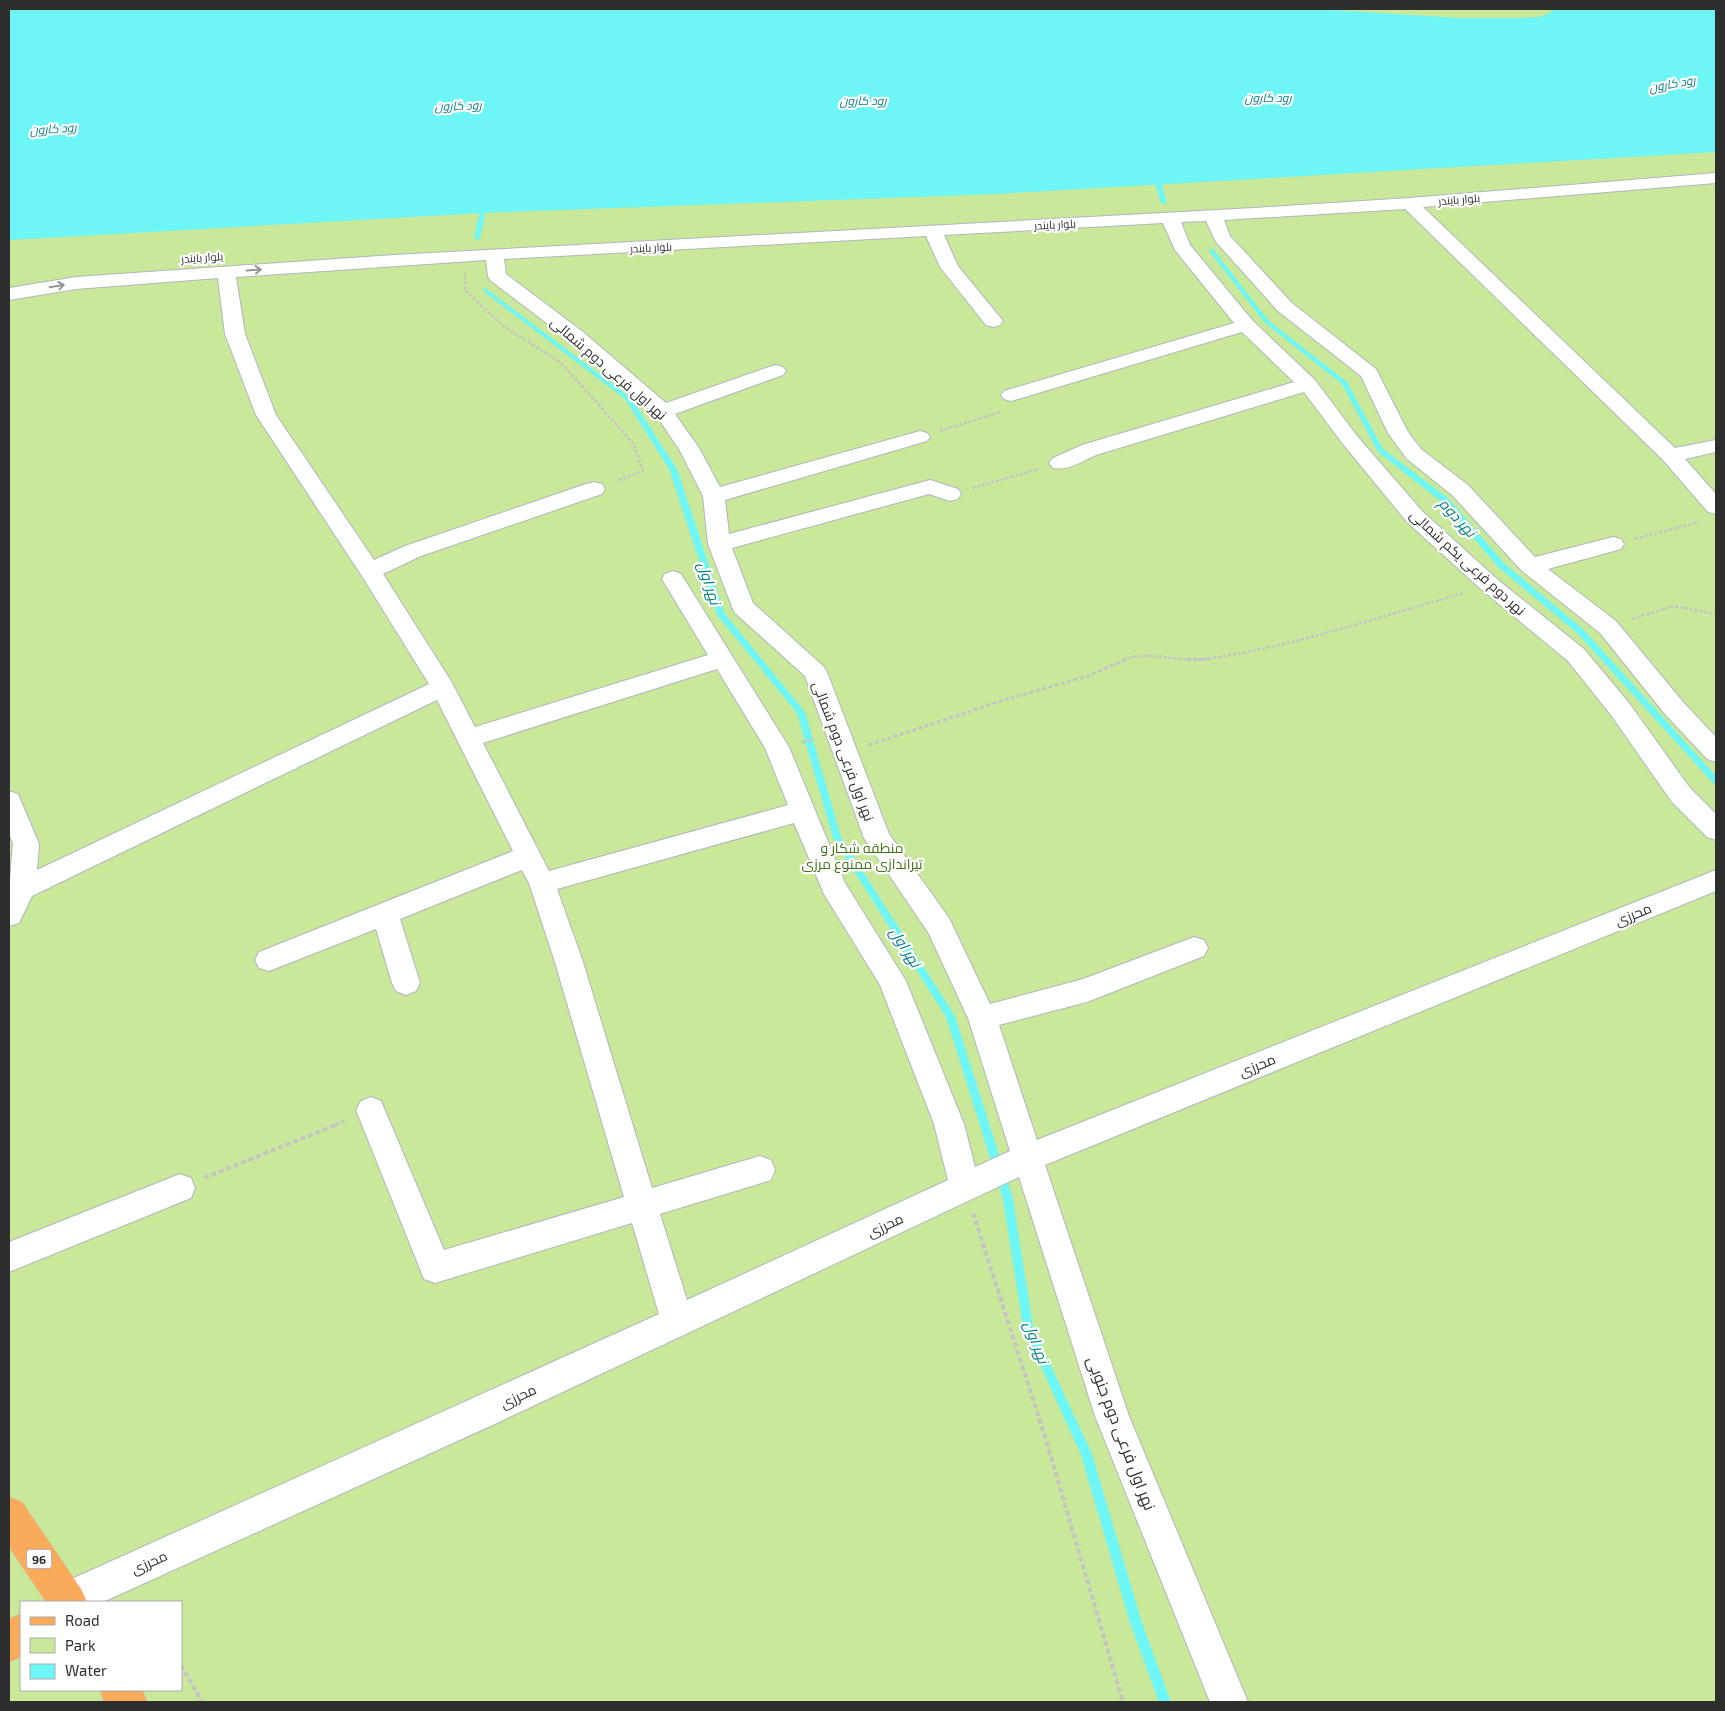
<svg xmlns="http://www.w3.org/2000/svg" width="1725" height="1711" viewBox="0 0 1725 1711" font-family="'Exo 2',Cairo,sans-serif">
  <style>
    .green { fill: #c9e89a; fill-rule: evenodd }
    .water { fill: #6ef5f6 }
    .lines { fill: none; stroke-linecap: round; stroke-linejoin: round }
    .stream { fill: #6ef5f6; fill-rule: evenodd }
    .minor-casing { stroke: #b0b6be; stroke-width: 2 }
    .major-casing { stroke: #c4c4c4; stroke-width: 1 }
    .path-far3 { stroke: #c4c4c4; stroke-width: 2; stroke-dasharray: 2.5 2; stroke-linecap: butt }
    .path-far2 { stroke: #c4c4c4; stroke-width: 2.5; stroke-dasharray: 3 2; stroke-linecap: butt }
    .path-far1 { stroke: #c4c4c4; stroke-width: 3; stroke-dasharray: 4 2.5; stroke-linecap: butt }
    .path { stroke: #c4c4c4; stroke-width: 4; stroke-dasharray: 5 3; stroke-linecap: butt }
    .minor { fill: #fff; fill-rule: evenodd }
    .major { fill: #f9ab5b; fill-rule: evenodd }
    .oneway { stroke: #969696 }
    .labels { text-anchor: middle; dominant-baseline: central; stroke-width: 4.5; stroke-linejoin: round; paint-order: stroke }
    .far-street-label { font-size: 11px; fill: #2e2e2e; stroke: #fff }
    .far-water-label { font-size: 12px; font-style: italic; fill: #07808b; stroke: #fff }
    .shield { fill: #fff; stroke: #6d6d6d; stroke-width: 1 }
    .shield-label { font-size: 12px; font-weight: bold; fill: #2e2e2e }
    .street-label { font-size: 14px; fill: #2e2e2e; stroke: #fff }
    .park-label { font-size: 14px; fill: #417217; stroke: #fff }
    .water-label { font-size: 15px; font-style: italic; fill: #07808b; stroke: #fff }
    .near-street-label { font-size: 16px; fill: #2e2e2e; stroke: #fff }
  </style>
  <rect width="100%" height="100%" fill="#efe5e0"/>
  <path class="green" d="M9 9H1716V1702H9ZM21 1602H181V1690H21Z"/>
  <path class="water" d="M9 9H1316L1459 18H1518L1540 17 1550 13 1553 9H1716V152L996 194 482 213 9 240Z"/>
  <g class="lines">
    <path class="stream" d="M1155 171 1158 173 1167 203 1166 204 1161 203 1152 173Z
      M485 199 488 201 480 238 477 240 474 238 482 201Z
      M1209 249H1213L1269 321 1347 382 1383 449 1449 499 1504 563 1583 629 1716 776V784L1713 783 1577 633 1498 567 1443 503 1378 452 1342 384 1265 323 1209 251Z
      M485 288 631 398 677 469 725 614 805 712 841 837 955 1016 1013 1199 1033 1327 1092 1454 1142 1623 1171 1702H1159L1130 1623 1081 1455 1023 1327 1003 1199 946 1017 833 838 797 713 717 615 669 469 625 399 483 291V289Z"/>
    <defs>
      <path id="minor" d="M1716 173V183L1423 207 1675 448 1716 440V452L1685 459 1716 494V514L1708 512 1663 460 1405 209 1224 220 1230 236 1292 303 1376 369 1408 432 1421 449 1468 485 1535 557 1613 537 1621 539 1624 544 1621 549 1548 569 1616 621 1683 702 1716 737V762L1707 759 1665 714 1600 633 1522 571 1452 495 1407 459 1388 433 1361 376 1278 311 1216 242 1206 221 1181 222 1190 245 1253 321 1315 380 1357 436 1423 512 1498 580 1584 649 1629 703 1690 788 1716 814V840L1707 837 1672 802 1611 715 1568 661 1482 590 1407 522 1343 444 1304 392 1096 455C1083 461 1068 471 1053 468L1049 463 1053 458 1082 445 1294 382 1242 332 1018 399 1011 401 1004 399 1001 395 1004 391 1234 323 1175 250 1163 223 944 235 958 266 1003 321 1000 325 993 327 986 325 940 267 926 236 504 259 506 274 583 332 666 403 769 367 776 365 783 367 786 371 783 375 675 414 699 448 720 487 920 431 927 433 930 437 927 441 725 500 729 534 930 480 958 489 961 494 958 499 950 501 929 494 732 548 753 603 823 666 827 672 889 834 949 918 990 1004 1083 979 1194 937 1204 940 1208 948 1204 956 1087 1002 999 1025 1037 1140 1716 870V891L1045 1165 1129 1416 1248 1702H1210L1095 1416 1019 1177 497 1423 103 1602H50L49 1600 54 1587 659 1314 632 1223 435 1283 424 1279 356 1110 361 1101 371 1097 381 1101 444 1250 624 1197 554 959 529 883 522 870 400 919 420 983 416 991 406 995 396 991 392 983 376 929 269 971 259 968 255 960 259 952 513 851 437 700 32 896 19 923 9 926V890L13 844 9 833V791L18 794 39 844 37 870 429 684 362 576 256 415 225 334 218 278 76 289 9 300V288L76 277 394 255 1254 208 1409 198ZM486 260 488 276 490 280 569 340 656 415 679 449 703 496 708 544 732 607 735 613 805 676 864 838 928 932 968 1018 1010 1151 975 1167 964 1124 906 981 845 883 789 747 681 574 673 571 665 574 662 579 708 655 475 727 451 681 383 574 421 556 602 494 605 489 602 484 594 482 586 484 405 546 374 560 276 415 245 334 236 277ZM717 669 765 748 788 805 549 871 483 743ZM794 823 824 894 880 985 934 1124 948 1180 687 1300 660 1214 771 1180 775 1170 771 1160 760 1156 652 1188 582 959 557 889Z
        M180 1174 191 1178 195 1188 191 1198 9 1272V1242Z"/>
      <path id="major" d="M9 1497 22 1502 81 1589 87 1602H46L9 1547Z
        M21 1614V1657L9 1662V1619Z
        M100 1690H142L147 1702H104Z"/>
    </defs>
    <use href="#minor" class="minor-casing"/>
    <use href="#major" class="major-casing"/>
    <path class="path-far3" d="M465 273V290L467 292"/>
    <path class="path-far2" d="M466 291 502 325 560 362 633 443 643 471 616 481
      M940 431 1001 412
      M972 488 1039 469
      M1635 539 1699 522
      M1632 619 1674 606 1716 614
      M1124 660C1150 649 1179 664 1207 659 1294 646 1379 617 1464 593"/>
    <path class="path-far1" d="M1187 659H1211
      M802 742 815 739
      M869 745 1004 700 1088 676 1127 659
      M335 1125 347 1120"/>
    <path class="path" d="M204 1178 338 1124
      M973 1213 1046 1440 1123 1702
      M181 1665 202 1702"/>
    <use href="#minor" class="minor"/>
    <use href="#major" class="major"/>
  </g>
  <defs><path id="oneway-shaft" d="M-6 0H5M1.5-3L5.5 0L1.5 3" fill="none" stroke-width="1.6" stroke-linecap="round" stroke-linejoin="round" transform="scale(1.25)"/></defs>
  <g class="oneway">
    <use href="#oneway-shaft" transform="translate(254 270) rotate(-4)"/>
    <use href="#oneway-shaft" transform="translate(57 286) rotate(-9)"/>
  </g>
  <g class="labels">
    <g class="far-street-label">
      <text transform="translate(1459 199) rotate(-5)">بلوار بایندر</text>
      <text transform="translate(1055 224) rotate(-3)">بلوار بایندر</text>
      <text transform="translate(651 247) rotate(-3)">بلوار بایندر</text>
      <text transform="translate(202 257) rotate(-4)">بلوار بایندر</text>
    </g>
    <g class="far-water-label">
      <text transform="translate(1672 83) rotate(-10)">رود کارون</text>
      <text x="1268" y="97">رود کارون</text>
      <text x="863" y="100">رود کارون</text>
      <text transform="translate(458 105) rotate(-2)">رود کارون</text>
      <text transform="translate(53 128) rotate(-4)">رود کارون</text>
    </g>
    <rect class="shield" x="26.5" y="1549.5" width="25" height="19" rx="4"/>
    <g class="shield-label">
      <text x="39" y="1559">96</text>
    </g>
    <g class="street-label">
      <text transform="translate(609 368) rotate(41)">نهر اول فرعی دوم شمالی</text>
      <text transform="translate(1468 562) rotate(42)">نهر دوم فرعی یکم شمالی</text>
      <text transform="translate(844 751) rotate(69)">نهر اول فرعی دوم شمالی</text>
      <text transform="translate(1633 914) rotate(-22)">محرزی</text>
      <text transform="translate(1257 1065) rotate(-22)">محرزی</text>
      <text transform="translate(885 1225) rotate(-25)">محرزی</text>
      <text transform="translate(518 1396) rotate(-25)">محرزی</text>
      <text transform="translate(149 1562) rotate(-24)">محرزی</text>
    </g>
    <g class="park-label">
      <text x="862" y="847">منطقه شکار و<tspan x="862" dy="16">تیراندازی ممنوع مرزی</tspan></text>
    </g>
    <g class="water-label">
      <text transform="translate(1458 517) rotate(47)">نهر دوم</text>
      <text transform="translate(710 583) rotate(72)">نهر اول</text>
      <text transform="translate(906 947) rotate(57)">نهر اول</text>
      <text transform="translate(1037 1342) rotate(69)">نهر اول</text>
    </g>
    <g class="near-street-label">
      <text transform="translate(1122 1433) rotate(69)">نهر اول فرعی دوم جنوبی</text>
    </g>
  </g>
  <rect width="1725" height="1711" fill="none" stroke="#2e2e2e" stroke-width="20"/>
  <rect x="20" y="1601" width="162" height="90" fill="#ffffff" stroke="#ababab"/>
  <rect x="30" y="1617" width="25" height="8" fill="#f9ab5b" stroke="#ababab"/>
  <text x="65" y="1626" font-size="15" fill="#2e2e2e">Road</text>
  <rect x="30" y="1638" width="25" height="15" fill="#c9e89a" stroke="#ababab"/>
  <text x="65" y="1651" font-size="15" fill="#2e2e2e">Park</text>
  <rect x="30" y="1664" width="25" height="15" fill="#6ef5f6" stroke="#ababab"/>
  <text x="65" y="1676" font-size="15" fill="#2e2e2e">Water</text>
</svg>
